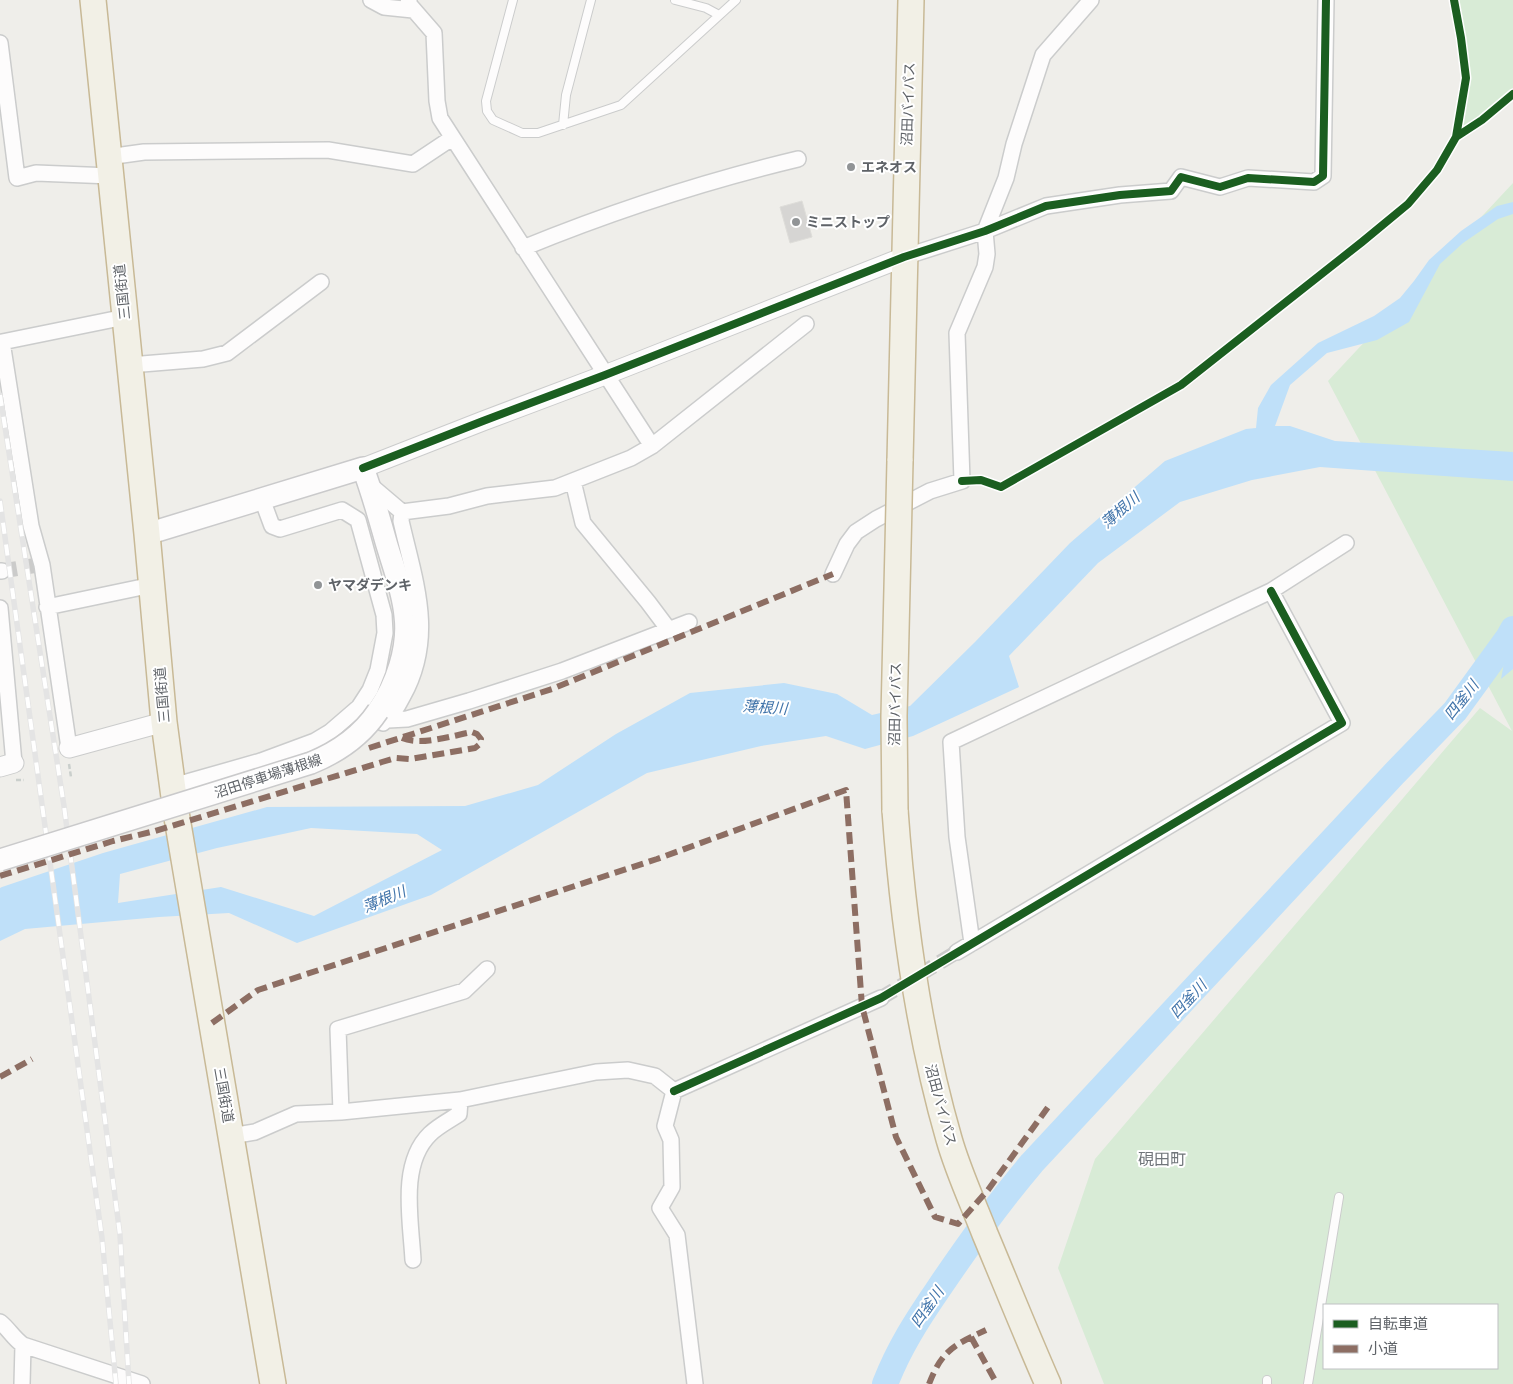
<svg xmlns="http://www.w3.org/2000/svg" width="1513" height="1384" viewBox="0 0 1513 1384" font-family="'Asap Condensed','Noto Sans JP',sans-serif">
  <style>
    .green { fill: #d8ebd6; fill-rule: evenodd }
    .water { fill: #bfe0f9; fill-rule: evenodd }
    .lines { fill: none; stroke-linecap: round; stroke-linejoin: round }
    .river { stroke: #bfe0f9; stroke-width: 26 }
    .building { fill: #d6d5d3; stroke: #deddd9 }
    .minor-tunnel { stroke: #cbcbca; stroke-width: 15; stroke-dasharray: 15 8; stroke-linecap: butt }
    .service-casing { stroke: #cbcccc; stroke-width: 10 }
    .minor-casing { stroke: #cbcccc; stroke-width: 18 }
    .tertiary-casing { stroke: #cbcccc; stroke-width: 21 }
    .secondary-casing { stroke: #cacacb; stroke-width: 24 }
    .trunk-casing { stroke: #c8b996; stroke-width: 28 }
    .path { stroke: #cacfcc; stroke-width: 2.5; stroke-dasharray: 5 2.5; stroke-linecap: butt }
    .service { stroke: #fdfcfc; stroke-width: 8 }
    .minor { stroke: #fdfcfc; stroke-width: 15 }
    .tertiary { stroke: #fdfcfc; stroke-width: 19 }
    .secondary { stroke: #fdfcfc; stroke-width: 21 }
    .trunk { stroke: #f2f0e6; stroke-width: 25 }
    .rail-casing { stroke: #e4e4e4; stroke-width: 5.5 }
    .rail { stroke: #fff; stroke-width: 4; stroke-dasharray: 11; stroke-linecap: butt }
    .secondary-bridge-casing { stroke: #cacacb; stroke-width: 24; stroke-linecap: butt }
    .trunk-bridge-casing { stroke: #c8b996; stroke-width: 28; stroke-linecap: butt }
    .secondary-bridge { stroke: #fdfcfc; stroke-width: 21 }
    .trunk-bridge { stroke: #f2f0e6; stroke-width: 25 }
    .quiet { stroke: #8d6e63; stroke-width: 6; stroke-dasharray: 12 6; stroke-linecap: butt }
    .cycleway-casing { stroke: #fff; stroke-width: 11 }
    .cycleway { stroke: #1b5e20; stroke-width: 8 }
    .poi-dot { fill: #919496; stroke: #fff; stroke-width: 2 }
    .labels { text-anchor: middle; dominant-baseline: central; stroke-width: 4; stroke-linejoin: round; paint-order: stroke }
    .street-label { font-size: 14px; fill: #5f6368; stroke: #fff }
    .poi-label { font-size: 14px; font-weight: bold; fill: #5f6368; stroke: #fff; text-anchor: start }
    .water-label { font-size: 15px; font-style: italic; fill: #4174aa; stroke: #fff }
    .quarter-label { font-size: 16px; fill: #70757a; stroke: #fff }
  </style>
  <rect width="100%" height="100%" fill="#efeeea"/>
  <path class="green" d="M1458 0H1513V88L1461 130 1468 79 1466 46Z
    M1513 183V1384H1104L1058 1268 1095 1159 1480 708 1512 731 1328 381ZM1324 1305H1497V1368H1324Z"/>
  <path class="water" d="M1513 202V214L1498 219 1463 243 1440 264 1409 322 1377 340 1327 353 1290 385 1275 426H1290L1335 441 1513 452V481L1320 467 1252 480 1180 502 1098 563 1009 656 1019 687 913 736 865 749 826 736 761 746 647 773 431 895 297 943 229 913 159 917 25 929 0 941V888L2 887 103 853 267 807 465 806 538 785 616 734 690 693 784 683 837 694 872 715 910 706 975 642 1070 543 1165 461 1246 429 1256 428 1258 408 1271 385 1318 343 1374 316 1400 298 1414 281 1429 260 1461 231 1497 206ZM311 828 417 834 442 850 314 916 221 887 118 903 120 874 217 848Z
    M1513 648V669L1501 679 1504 663Z"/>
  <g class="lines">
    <path class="river" d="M885 1384C899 1348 917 1320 939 1288 968 1245 998 1203 1032 1163L1393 775 1455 711 1508 638 1513 629"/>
  </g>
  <path class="building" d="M802 201 812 237 790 243 780 207Z"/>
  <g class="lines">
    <path class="minor-tunnel" d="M2 571 38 565
      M881 998 957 952"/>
    <defs>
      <path id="service" d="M513 0 486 101 487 111 493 120 522 133H538L621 105 736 0
        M675 0 706 8 719 15
        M563 125 566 95 591 0
        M1267 1384V1380
        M1308 1384 1339 1197"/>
      <path id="minor" d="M371 0 384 7 413 10
        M409 0 408 3 434 33 437 101 440 118 652 446
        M0 43 17 178 36 173 111 176
        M108 157 144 152 328 150 413 164 452 138
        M523 248C611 212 706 181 798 159
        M904 257 985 231 1046 206 1120 195 1171 191 1181 177 1220 187 1248 178 1314 182 1323 176 1326 0
        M130 365 203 359 227 353 321 282
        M573 481 583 523 648 602 669 630
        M369 484 402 512 449 506 487 496 555 488 631 458 652 446 806 324
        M0 571H2
        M833 574 847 544 856 532 876 519 930 491 962 481 957 333 985 267 987 254 985 231 1006 178 1014 144 1043 55 1091 0
        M47 607 152 585
        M0 608 14 763
        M388 720 407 719 469 701 562 671 689 622
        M383 723C392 717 398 706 403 696 436 636 415 582 401 521L402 512
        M69 748 42 565 31 526 2 342 125 317
        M173 786 261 761 315 741 330 732 359 707 370 690 378 670 385 633 384 615 358 520 342 510 280 529 272 526 262 499
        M972 943 957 837 951 742 1271 591 1346 543
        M957 952 1342 723 1271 591
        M674 1091 665 1126 671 1140 672 1187 660 1208 677 1235 695 1384
        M674 1091 881 998
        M341 1112 338 1029 464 991 487 969
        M231 1136 255 1132 296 1114 341 1112 460 1100 596 1072 628 1070 655 1076 674 1091
        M413 1260C411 1221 399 1164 430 1134 438 1126 450 1120 459 1114L460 1100
        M0 1322C9 1329 13 1338 23 1345L22 1384
        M23 1345 142 1384"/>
      <path id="tertiary" d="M363 468 483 421 605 375 904 257
        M69 748 164 722
        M0 767 14 763"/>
      <path id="secondary" d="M147 534 363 468C372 492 379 517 386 542 393 566 403 591 405 616 409 648 396 685 378 711"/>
      <path id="trunk" d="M93 0 147 534 164 722 176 812 273 1384
        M900 461 911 0
        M895 810C903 921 918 1032 949 1139 958 1171 973 1203 985 1234 1006 1284 1026 1334 1048 1384"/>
    </defs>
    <use href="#service" class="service-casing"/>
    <use href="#minor" class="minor-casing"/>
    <use href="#tertiary" class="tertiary-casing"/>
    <use href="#secondary" class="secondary-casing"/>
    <use href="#trunk" class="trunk-casing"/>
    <path class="path" d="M69 764 71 777
      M16 780H24"/>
    <use href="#service" class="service"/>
    <use href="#minor" class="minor"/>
    <use href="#tertiary" class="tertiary"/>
    <use href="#secondary" class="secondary"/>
    <use href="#trunk" class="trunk"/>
    <defs>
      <path id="rail" d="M0 395 64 806 120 1235 129 1384
        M0 501 102 1238 116 1384"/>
    </defs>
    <use href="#rail" class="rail-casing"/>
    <use href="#rail" class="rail"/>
    <defs>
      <path id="secondary-bridge" d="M0 860 311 763C338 752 362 735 378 711"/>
      <path id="trunk-bridge" d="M895 810 894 716 900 461"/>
    </defs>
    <use href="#secondary-bridge" class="secondary-bridge-casing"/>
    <use href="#trunk-bridge" class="trunk-bridge-casing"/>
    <use href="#secondary-bridge" class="secondary-bridge"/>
    <use href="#trunk-bridge" class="trunk-bridge"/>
    <path class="quiet" d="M369 748 552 689 833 574
      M0 876 113 841 155 831 382 762 396 758 410 759 475 748 480 744 481 739 477 734 472 732C451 736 421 746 402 738
      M212 1023 258 990 657 859 846 790 862 1006 896 1137 935 1217 958 1224 988 1190 1051 1103
      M0 1077 32 1059
      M971 1337 997 1384
      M929 1384C942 1350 954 1345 986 1330"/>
    <defs>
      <path id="cycleway" d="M1454 0 1461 38 1466 78 1456 137
        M363 468 483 421 605 375 904 257 985 231 1046 206 1120 195 1171 191 1181 177 1220 187 1248 178 1314 182 1323 176 1326 0
        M962 481 981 480 1001 487 1181 385 1362 242 1408 204 1437 170 1456 137 1482 120 1513 94
        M674 1091 881 998 1342 723 1271 591"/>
    </defs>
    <use href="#cycleway" class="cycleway-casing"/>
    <use href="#cycleway" class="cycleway"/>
  </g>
  <g class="poi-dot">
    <circle cx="851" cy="167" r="5"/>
    <circle cx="796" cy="222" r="5"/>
    <circle cx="318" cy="585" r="5"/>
  </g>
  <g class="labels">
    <g class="street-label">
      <text transform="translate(908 104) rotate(-88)">沼田バイパス</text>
      <text transform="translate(122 292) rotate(-96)">三国街道</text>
      <text transform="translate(162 695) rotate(-95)">三国街道</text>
      <text transform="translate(895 704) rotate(-89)">沼田バイパス</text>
      <text transform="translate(268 776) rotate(-18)">沼田停車場薄根線</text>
      <text transform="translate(224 1095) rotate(80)">三国街道</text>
      <text transform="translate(941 1105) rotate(75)">沼田バイパス</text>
    </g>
    <g class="poi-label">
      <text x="861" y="167">エネオス</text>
      <text x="806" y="222">ミニストップ</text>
      <text x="328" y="585">ヤマダデンキ</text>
    </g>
    <g class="water-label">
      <text transform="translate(1120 510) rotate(-41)">薄根川</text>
      <text transform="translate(1461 700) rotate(-52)">四釜川</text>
      <text transform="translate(765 707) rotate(4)">薄根川</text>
      <text transform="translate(384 899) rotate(-23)">薄根川</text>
      <text transform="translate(1188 999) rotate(-47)">四釜川</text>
      <text transform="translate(927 1307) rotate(-55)">四釜川</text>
    </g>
    <g class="quarter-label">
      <text x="1162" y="1159">硯田町</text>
    </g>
  </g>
  <rect x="1323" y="1304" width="175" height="65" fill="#ffffff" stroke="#bfc1c3"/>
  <rect x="1333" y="1320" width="25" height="8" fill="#1b5e20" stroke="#bfc1c3"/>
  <text x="1368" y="1329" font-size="15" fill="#5f6368">自転車道</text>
  <rect x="1333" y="1345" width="25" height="8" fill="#8d6e63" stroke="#bfc1c3"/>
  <text x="1368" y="1354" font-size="15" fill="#5f6368">小道</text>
</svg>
